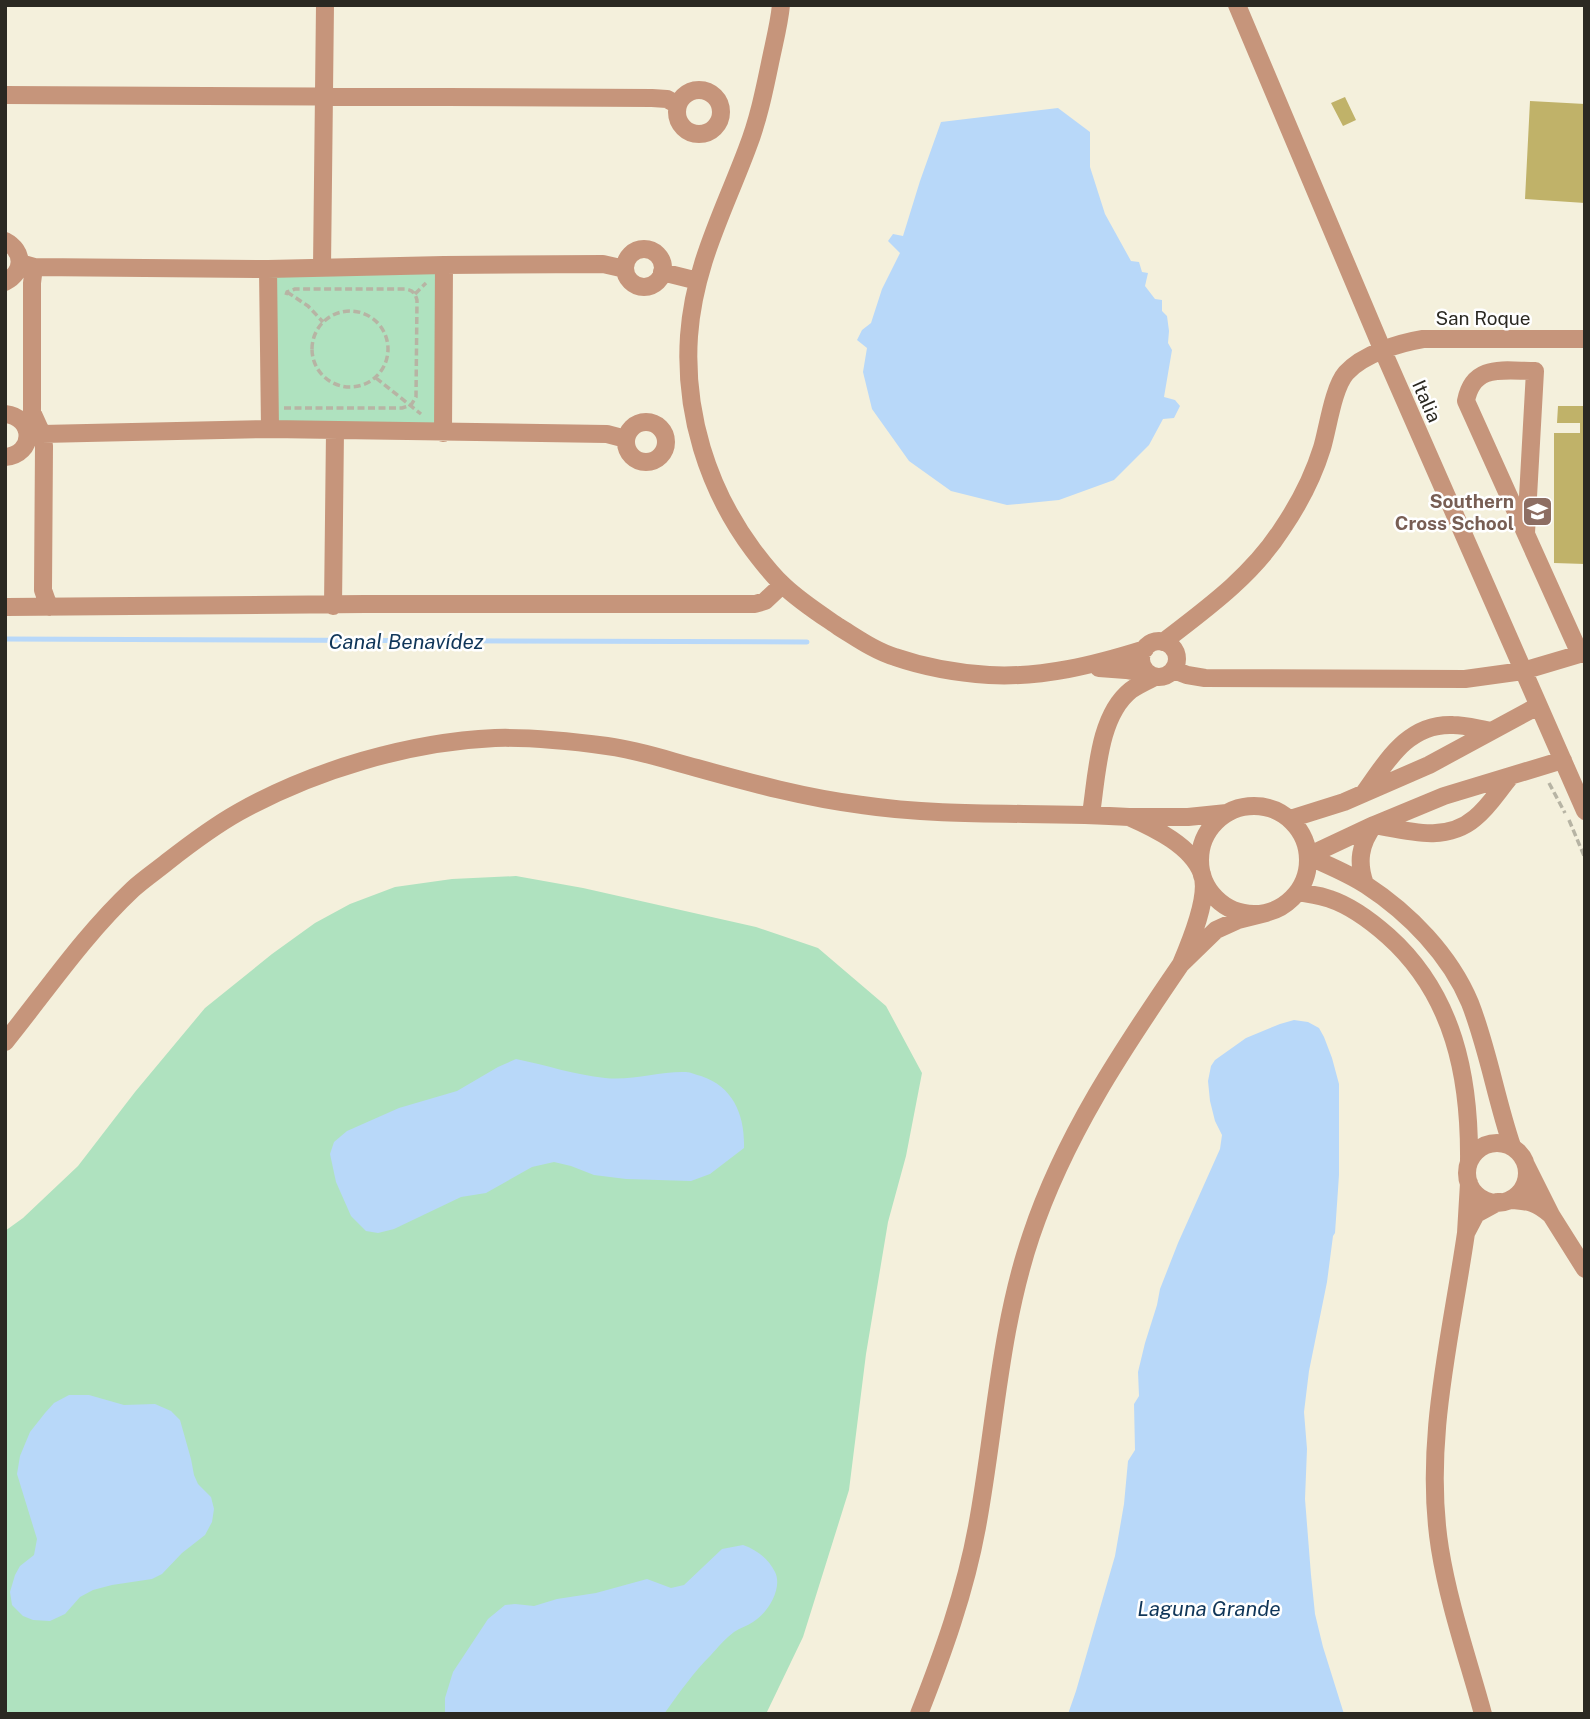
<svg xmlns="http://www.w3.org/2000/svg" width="1590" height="1719" viewBox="0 0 1590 1719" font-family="'Public Sans',sans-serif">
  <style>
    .green { fill: #afe2bf }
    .water { fill: #b8d8f9 }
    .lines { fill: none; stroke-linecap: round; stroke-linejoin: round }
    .stream { stroke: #b8d8f9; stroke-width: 5 }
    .building { fill: #c0b269 }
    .path { stroke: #b7b4a4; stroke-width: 3.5; stroke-dasharray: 7 3.5; stroke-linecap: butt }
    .minor { stroke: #c6957b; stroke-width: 18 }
    .labels { text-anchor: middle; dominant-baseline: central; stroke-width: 5; stroke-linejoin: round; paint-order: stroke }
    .street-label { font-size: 19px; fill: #2b2922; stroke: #fff }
    .education-label { font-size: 19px; font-weight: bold; fill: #785e54; stroke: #fff; text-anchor: end }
    .water-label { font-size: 21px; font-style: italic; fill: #103659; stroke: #fff }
  </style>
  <rect width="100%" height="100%" fill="#f4f0dc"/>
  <path class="green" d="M444 265 443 433 270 429 268 269Z
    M516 876 583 888 756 927 818 948 886 1006 922 1073 906 1156 888 1222 866 1354 849 1490 803 1637 766 1714H5V1231L23 1218 78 1166 135 1092 205 1008 272 954 315 923 350 904 395 887 452 879Z"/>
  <path class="water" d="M1058 108 1090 132V167L1105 214 1131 261 1139 262 1142 272 1148 273 1145 286 1155 299 1162 300V311L1167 316 1169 331 1168 343 1172 350 1164 397 1175 400 1180 406 1174 418 1163 419 1149 445 1114 480 1059 500 1007 505 951 491 909 461 872 409 863 372 867 348 857 340 862 330 871 323 882 289 900 253 888 241 893 234 903 236 920 181 941 122Z
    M1294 1020 1308 1022 1319 1028 1324 1037 1332 1058 1339 1084V1175L1335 1233 1333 1236 1327 1282 1309 1371 1304 1412 1307 1449 1305 1499 1311 1575 1315 1614 1323 1647 1344 1714H1068L1076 1691 1115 1556 1124 1504 1128 1461 1135 1450 1134 1404 1139 1396 1138 1372 1145 1343 1157 1305 1160 1289 1178 1243 1220 1149 1222 1135 1215 1121 1210 1101 1208 1081 1211 1066 1215 1060 1246 1038 1280 1024Z
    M516 1059C546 1065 575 1075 605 1078 633 1081 660 1071 686 1072 691 1072 696 1075 701 1076 734 1087 745 1116 744 1148L710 1174 691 1181 626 1179 594 1175 571 1166 554 1162 532 1167 486 1193 461 1197 394 1229 378 1233 366 1231 351 1216 336 1182 330 1154 334 1142 347 1131 399 1108 457 1091 498 1067Z
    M69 1395H89L124 1405 155 1404 171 1411 180 1420 191 1459 194 1475 198 1484 211 1497 214 1509 212 1522 205 1535 182 1553 162 1574 152 1579 112 1585 93 1590 80 1597 65 1614 50 1621 33 1620 23 1616 12 1605 10 1592 15 1575 20 1566 34 1555 37 1539 17 1474 20 1456 30 1432 45 1413 54 1403Z
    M743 1545C757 1550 768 1558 775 1572 783 1588 768 1613 753 1622 747 1626 740 1628 734 1632 726 1638 718 1647 711 1655 693 1673 679 1693 664 1714H445V1698L453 1672 488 1619 505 1605 515 1604 534 1606 557 1599 596 1593 647 1579 671 1588 684 1585 722 1549Z"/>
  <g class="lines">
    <path class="stream" d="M5 639 807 642"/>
  </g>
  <path class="building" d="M1345 97 1356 120 1343 126 1331 103Z
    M1530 101 1585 104V203L1525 199Z
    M1558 406H1585V564L1554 563V433H1580V423H1557Z"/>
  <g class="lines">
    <path class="path" d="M287 292 308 306 323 322
      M415 294 426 283
      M312 349a38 38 0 1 1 76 0a38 38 0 1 1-76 0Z
      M376 378 421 414
      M284 408H402L411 405 416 397 417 300C415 293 413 290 405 289H295L287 292 286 295
      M1549 783 1565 813
      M1569 820 1585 858"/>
    <path class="minor" d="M781 5C779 25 774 43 770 63 764 92 758 121 747 149 723 213 694 266 689 336 684 412 707 488 753 550 762 562 772 575 784 586 801 602 820 614 839 627 857 638 875 651 895 657 924 667 958 673 989 675 1042 678 1094 665 1145 649
      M1237 5 1383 351 1585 811
      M677 112a22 22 0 1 1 44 0a22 22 0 1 1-44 0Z
      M5 95 652 98 667 99 678 105
      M5 241C24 251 25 272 5 282
      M625 268a19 19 0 1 1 38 0a19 19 0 1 1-38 0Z
      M20 263 34 267 268 269 444 265 603 264 625 269
      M34 267 32 283V412L42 434 44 446 43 590 49 607
      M322 267 325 5
      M268 269 270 429
      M662 272 698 281
      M5 414C35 417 35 455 5 457
      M626 442a20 20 0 1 1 40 0a20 20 0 1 1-40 0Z
      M443 433 444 265
      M28 437 42 434 270 429 607 434 626 439
      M1526 533 1535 371C1504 371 1473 363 1466 401L1580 654
      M333 606 335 431
      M7 607 365 604H755L765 601 782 585
      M1141 659a18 18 0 1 1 36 0a18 18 0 1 1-36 0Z
      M1163 642C1206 609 1252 576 1282 529 1299 504 1313 477 1322 448 1328 428 1333 388 1346 373 1363 354 1399 343 1423 339H1585
      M1099 668 1126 670 1149 674
      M1174 670 1187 675 1205 678 1465 679 1523 671 1580 654H1585
      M1364 793C1387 761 1408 723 1453 725 1465 725 1479 729 1492 731
      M1200 860a54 54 0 1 1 108 0a54 54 0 1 1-108 0Z
      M1227 813 1188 817H1129C1154 828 1192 846 1202 874 1210 896 1190 943 1181 964L1216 930 1238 920 1266 913
      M1091 814C1097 776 1098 716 1131 690 1138 685 1147 681 1155 677
      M1290 819 1344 802 1429 765 1538 706
      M1365 884C1357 862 1360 844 1374 825 1408 831 1446 843 1475 818 1489 807 1499 790 1511 776
      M1298 892C1308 894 1320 895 1330 899 1351 906 1371 921 1388 936 1454 995 1470 1077 1469 1162
      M5 1042C47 990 84 935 133 889 144 879 156 871 167 862 190 844 214 826 239 812 314 770 409 742 495 738 532 737 570 741 607 746 638 750 667 760 697 768 751 783 806 798 862 805 950 818 1040 811 1129 817
      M1467 1173a30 30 0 1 1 60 0a30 30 0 1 1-60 0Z
      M1512 1146C1496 1099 1488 1049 1470 1003 1450 955 1409 913 1366 885 1348 873 1327 865 1308 856L1374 825 1444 796 1563 760
      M1469 1183 1466 1233 1476 1214 1498 1202
      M1510 1200C1529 1201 1536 1202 1551 1215L1526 1165
      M1551 1215 1585 1269
      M1466 1233C1451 1337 1423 1443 1440 1549 1449 1605 1468 1659 1483 1714
      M919 1714C943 1653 965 1592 977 1527 995 1430 999 1331 1031 1236 1064 1137 1122 1050 1181 964"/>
  </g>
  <defs>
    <symbol id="school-square" viewBox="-11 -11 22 22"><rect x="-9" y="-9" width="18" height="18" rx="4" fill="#8d6e63" stroke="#fff"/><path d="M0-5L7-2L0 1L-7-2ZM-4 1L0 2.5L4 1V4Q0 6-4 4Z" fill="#fff"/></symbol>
  </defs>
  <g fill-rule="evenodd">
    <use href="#school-square" x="1520" y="494" width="35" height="35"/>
  </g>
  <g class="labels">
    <g class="street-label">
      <text x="1483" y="318">San Roque</text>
      <text transform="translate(1427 401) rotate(66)">Italia</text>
    </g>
    <g class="education-label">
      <text x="1514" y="501">Southern<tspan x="1514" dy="22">Cross School</tspan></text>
    </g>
    <g class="water-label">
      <text x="406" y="641">Canal Benavídez</text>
      <text x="1209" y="1608">Laguna Grande</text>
    </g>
  </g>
  <rect width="1590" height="1719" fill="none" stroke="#2b2922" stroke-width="14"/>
</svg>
